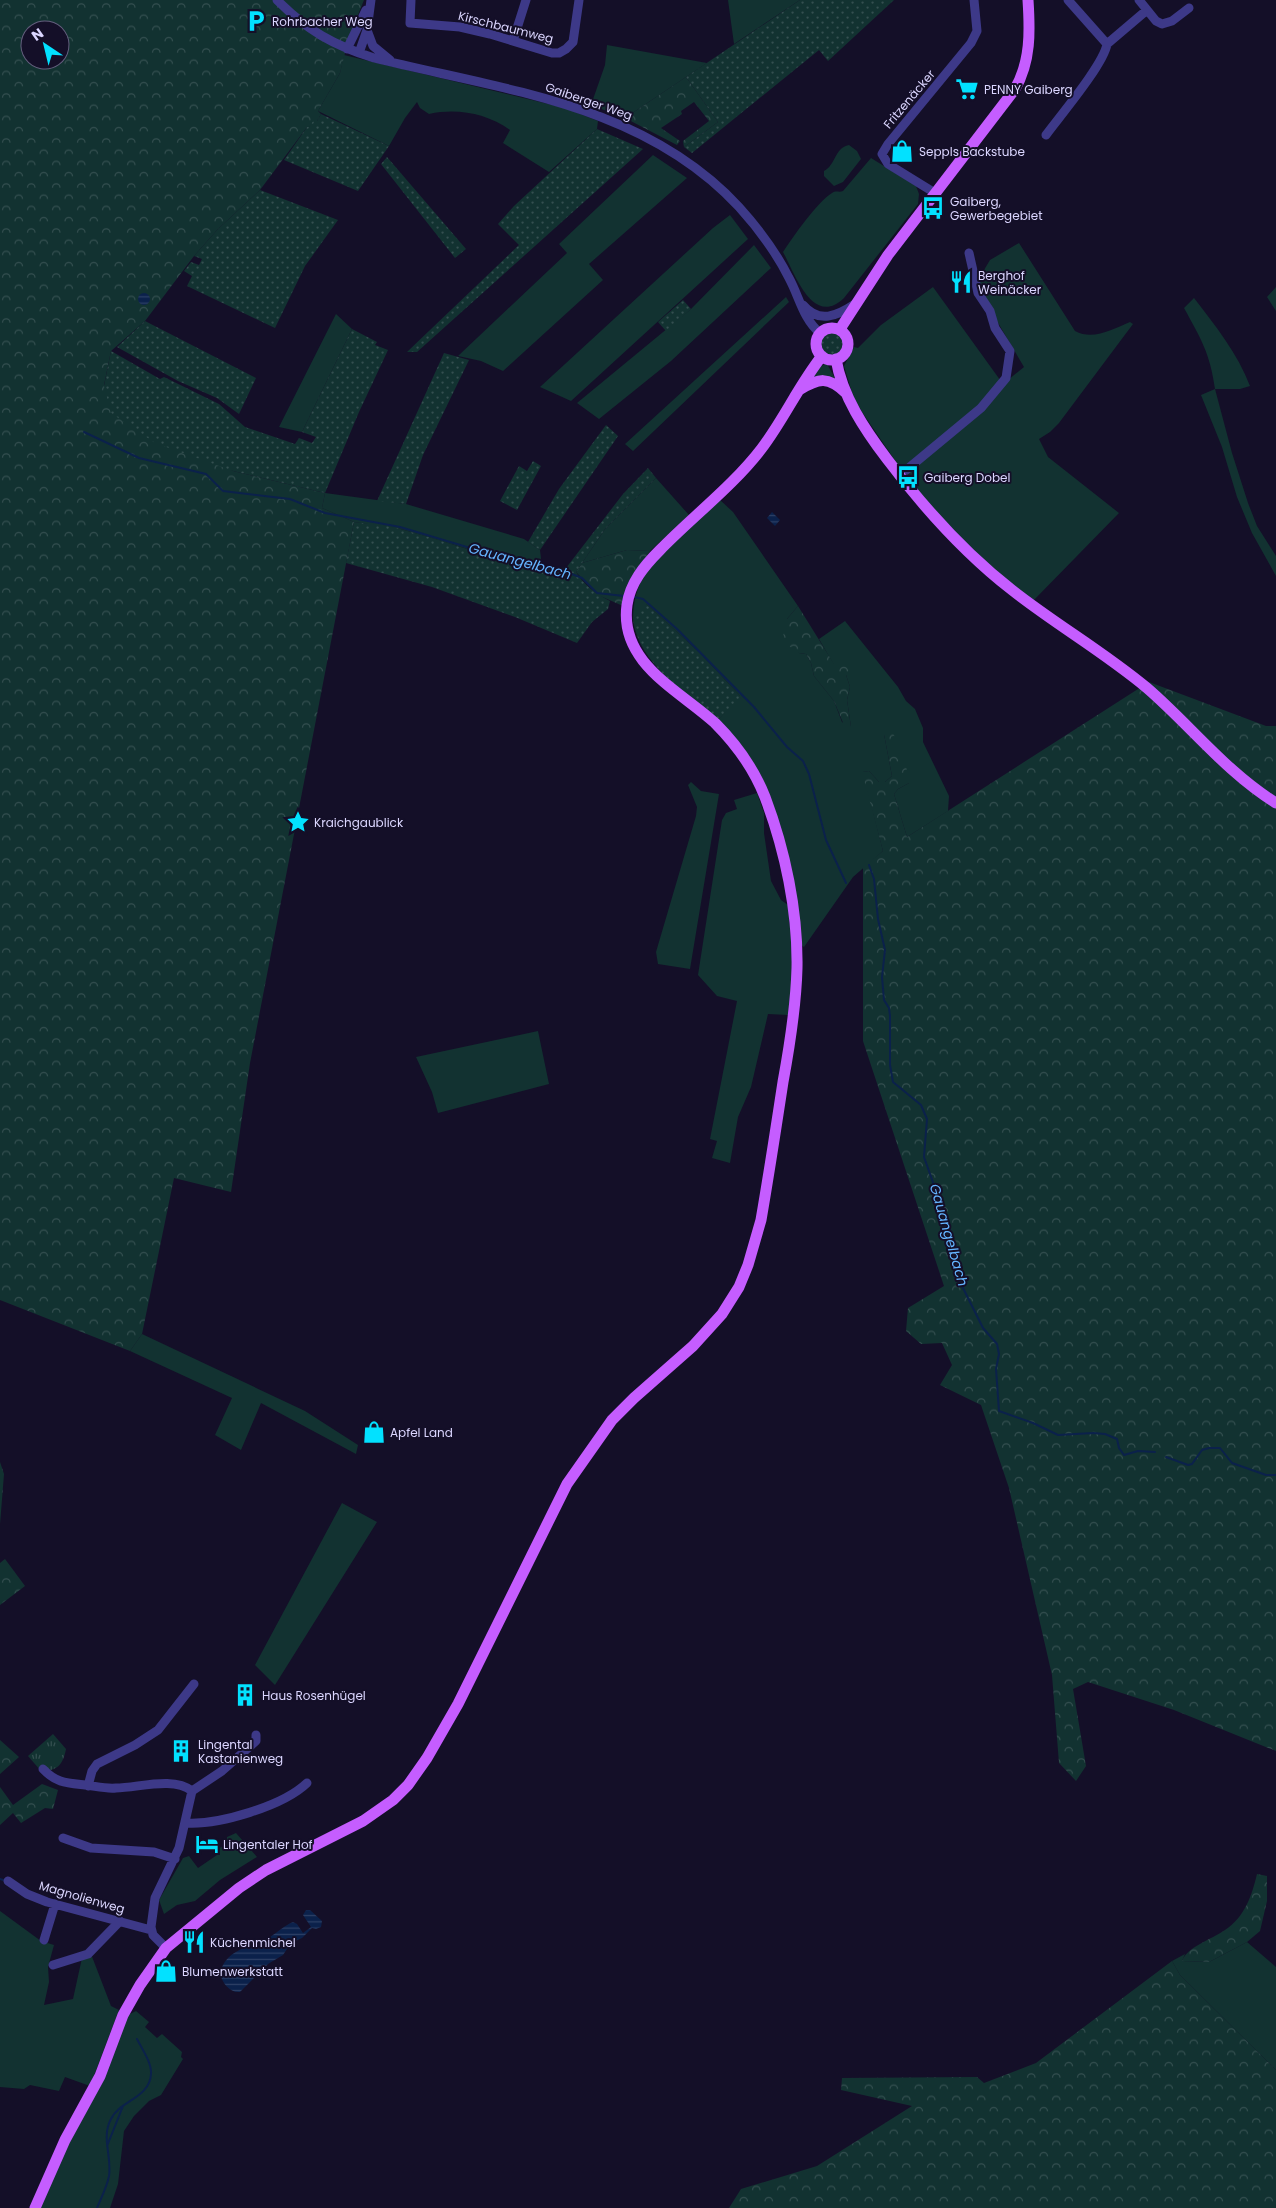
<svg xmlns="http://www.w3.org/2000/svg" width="1276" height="2208" viewBox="0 0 1276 2208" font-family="Poppins,sans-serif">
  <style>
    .grass { fill: #123231 }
    .forest { fill: url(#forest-crowns); fill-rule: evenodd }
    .park { fill: url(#park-tufts) }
    .garden { fill: url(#garden-dots) }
    .water { fill: url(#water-rules) }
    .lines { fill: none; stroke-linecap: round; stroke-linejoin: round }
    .stream { stroke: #0b214b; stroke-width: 2 }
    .minor { stroke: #3d3988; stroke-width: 9 }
    .major { stroke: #c55dff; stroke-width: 11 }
    .labels { text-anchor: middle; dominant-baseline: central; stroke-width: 4; stroke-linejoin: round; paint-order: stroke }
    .poi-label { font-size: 12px; fill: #dbd6ff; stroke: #140f28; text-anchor: start }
    .street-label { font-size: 12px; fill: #dbd6ff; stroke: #140f28 }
    .water-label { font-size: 14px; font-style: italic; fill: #64b4ff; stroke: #140f28 }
  </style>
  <defs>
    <pattern id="forest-crowns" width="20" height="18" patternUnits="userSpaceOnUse" patternTransform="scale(1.25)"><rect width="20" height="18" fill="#123231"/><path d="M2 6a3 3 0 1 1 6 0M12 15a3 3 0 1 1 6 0" fill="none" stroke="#344f50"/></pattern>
    <pattern id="park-tufts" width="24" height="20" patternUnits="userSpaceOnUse" patternTransform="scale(1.25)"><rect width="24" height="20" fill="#123231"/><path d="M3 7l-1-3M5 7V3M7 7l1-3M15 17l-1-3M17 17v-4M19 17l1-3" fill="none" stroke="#344f50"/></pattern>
    <pattern id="garden-dots" width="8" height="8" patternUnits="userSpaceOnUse" patternTransform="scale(1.25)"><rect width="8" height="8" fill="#123231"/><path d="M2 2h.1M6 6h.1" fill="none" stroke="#344f50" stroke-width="1.8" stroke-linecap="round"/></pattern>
    <pattern id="water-rules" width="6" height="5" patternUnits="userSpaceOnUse" patternTransform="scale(1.25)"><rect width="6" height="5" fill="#0b214b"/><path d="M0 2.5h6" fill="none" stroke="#2e4066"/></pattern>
  </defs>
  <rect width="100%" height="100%" fill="#140f28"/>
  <path class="grass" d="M728 0H800L734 44Z
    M607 45 707 63 625 118 591 105 605 65Z
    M344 55 565 108 598 121 597 129 549 172 503 143 510 130C486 113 457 108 429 114L420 108 417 102 405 118 389 146 318 111 340 73Z
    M849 145 857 151 861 159 843 182 834 186 824 176V171C836 165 834 148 849 145Z
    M653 155 687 178 589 264 603 280 503 371 481 361 458 356 567 253 559 244Z
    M871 158 916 186 919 194 918 204 844 298C813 328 795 274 783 252 793 237 817 202 832 193 836 190 839 193 843 191Z
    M730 215 748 239 571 401 540 387 713 228Z
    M1019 243 1075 331C1093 341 1113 329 1130 322L1133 324 1059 423 1050 432 1039 439 1048 457 1119 513 1033 601 962 543 907 478 862 412 853 396 844 366 854 347 858 348 881 325 933 287 1003 384 1024 367 984 299 978 280 990 260Z
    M754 245 771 268 671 361 599 419 577 403 691 309Z
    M1276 287V311L1267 297Z
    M786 297 789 302 633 451 625 444Z
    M1194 298C1215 325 1238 354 1250 386L1240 389H1215L1232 453 1248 503 1257 526 1276 556V576L1252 533 1237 497 1222 447 1201 395 1215 389C1210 353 1201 339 1184 308Z
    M336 314 352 329 302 432 279 427Z
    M827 364 836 380 813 378C815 371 819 365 827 364Z
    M656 478 689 515 650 551 627 550 582 563 605 529Z
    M325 493 406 504 524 539 540 550 542 567 498 558 401 529 354 522 322 508Z
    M719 499 733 512 798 606 787 619 799 653 806 654 811 663 814 676 834 701 842 722 851 727 847 700 850 687 846 675 834 665 819 639 845 621 898 687 906 701 915 709 923 728V742L949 796 948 811 907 837 894 794 898 789 909 783 884 734 892 776 885 782H879L869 771 863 772 883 851 853 877 804 947 800 944 774 809 718 720 740 696 700 653 646 604 633 620C633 601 637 587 647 570Z
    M691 782 701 791 719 794 690 969 658 964 656 952 696 816 697 807 688 785Z
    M757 793 764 813V833L771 881 781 900 788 905C792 942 795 978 788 1015L768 1014 751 1087 738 1117 730 1163 712 1158 717 1141 710 1139 737 1001 717 996 698 975 722 820 726 813 737 809 734 800Z
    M538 1031 549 1084 438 1113 432 1092 416 1057Z
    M142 1334 305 1411 358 1445 356 1454 261 1403 241 1450 215 1435 232 1398 130 1351Z
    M342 1503 377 1522 275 1685 255 1665Z
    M236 1833 257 1857 220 1880 195 1901 177 1905 164 1914 159 1900 183 1858 189 1856 198 1868 217 1855 214 1852 227 1843V1837Z
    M0 1911 41 1941 54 1945 48 1967 49 1982 44 2005 73 1999 82 1958 91 1954 111 2006 119 2010 90 2086 65 2077 59 2091 30 2085 24 2089 0 2087Z
    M1247 1942 1276 1967V2070L1180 1975 1172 1961 1185 1954 1182 1961 1209 1962Z
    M136 2011 149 2022 145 2027 157 2038 162 2034 182 2052 181 2057 183 2059 161 2095 149 2101 134 2116 124 2131 118 2184 110 2208H39L128 2015Z"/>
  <path class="forest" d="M0 0H364L349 37 340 73 318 111 321 114 317 121 309 127H307L260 190 218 229 194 256 145 321 111 351 104 385 233 471 325 493 322 508 354 522 250 1063 231 1192 174 1178 142 1334 130 1351 0 1300ZM30 30H60V60H30Z
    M686 77 718 122 684 147 683 141 709 121 694 102 681 111 682 114 661 128 680 141 677 145 625 118Z
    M627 550 650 551 632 578 623 606 598 595 576 572 582 563Z
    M798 606 834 664 840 657 853 665 846 675 850 687 847 700 851 727 846 730 834 701 814 676 811 663 806 654 799 653 782 641 787 619Z
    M1149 682 1266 726H1276V1751L1174 1710 1088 1682 1073 1689 1086 1766 1076 1781 1059 1763 1052 1675 1009 1488 981 1405 940 1385 952 1365 942 1343 921 1344 906 1331 908 1308 944 1286 863 1041V867L883 851 862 772 869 771 879 782H885L892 776 884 734 886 731H890L894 735 910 778 909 783 898 789 894 794 907 837Z
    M0 1462 4 1474 0 1524Z
    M5 1559 25 1586 0 1605V1563Z
    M0 1740 19 1757 0 1774Z
    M42 1784 58 1790 53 1809 45 1808 21 1823 13 1813 0 1825V1787L13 1805Z
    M1257 1874 1267 1876V1901L1260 1931 1247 1942 1209 1962 1182 1961C1188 1946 1211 1940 1225 1930 1245 1917 1252 1895 1257 1874Z
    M1172 1961 1180 1975 1276 2070V2208H729L741 2189 817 2166 912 2106 841 2090 842 2078 977 2077 984 2083 1036 2063Z"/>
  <path class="park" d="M53 1734 66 1749C63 1764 58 1771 41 1771L28 1756Z"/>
  <path class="garden" d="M800 0H894L828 61 819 50 692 153 684 147 718 122 686 77Z
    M321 114 389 146 358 191 284 160 307 127H309L314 120 317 121Z
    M597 129 643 149 417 352H407L519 245 498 224 514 206Z
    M387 157 466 249 455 258 381 164Z
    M260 190 338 220 305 266 275 328 187 286 192 276 184 271 191 262 199 265 202 259 194 256 218 229Z
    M683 300 691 309 666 331 658 322Z
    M145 321 256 378 239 414 217 398 178 381 117 347Z
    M352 329 377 342 375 345 388 350 359 412 325 493 233 471 155 443 111 413 104 386 111 351 160 379 164 377 219 404 245 427 295 444 299 438 312 443 316 437 302 432Z
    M820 343a12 12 0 1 1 24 0a12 12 0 1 1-24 0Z
    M444 353 469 360 423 455 406 504 377 501Z
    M606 425 618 436 540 550 528 542 559 489Z
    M533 461 541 466 517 510 500 501 519 466 527 471Z
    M648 468 656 478 605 529 576 572C584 585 596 594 610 601L608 609 592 622 577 643 515 617 432 587 346 563 354 522C370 524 388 525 404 530 457 544 510 567 566 568L623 494Z
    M645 603 700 653 741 697 718 720C686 693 639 664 633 620Z"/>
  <path class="water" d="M138 299a6 6 0 1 1 12 0a6 6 0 1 1-12 0Z
    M772 512 780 520 775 526 767 518Z
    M306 1910H310L322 1921 321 1927 316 1929 312 1928 302 1938 291 1943 283 1955 268 1964 240 1992C230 1993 223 1984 220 1974 225 1949 251 1947 270 1937 278 1932 285 1925 293 1922L297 1924 303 1933 311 1927 303 1915Z"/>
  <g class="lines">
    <path class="stream" d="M84 432 139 458 206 474 223 491 290 499 325 513 400 527 497 556 559 569 582 578 597 593 624 596
      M634 597 643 599 677 629 754 707 787 747 803 761 809 774 826 840 846 883
      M869 865 874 879 878 919 885 950 882 977 884 1000 889 1008 890 1016V1065L893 1082 921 1105 927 1119 924 1157 952 1236 958 1278 983 1328 997 1344 999 1354 996 1369 999 1411 1033 1423 1058 1435 1093 1433 1105 1434 1117 1439 1119 1448 1124 1455 1138 1451 1155 1452
      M1166 1457 1188 1465 1192 1464 1202 1450 1209 1448H1220L1232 1463 1266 1475H1276
      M0 1879 3 1880
      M107 2146 123 2106
      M97 2208C101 2198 107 2187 109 2176 112 2156 101 2137 111 2119 119 2101 150 2098 151 2074 152 2063 142 2049 137 2039"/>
    <path class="minor" d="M277 0C308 31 333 45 374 58 503 90 644 104 739 207 758 228 776 252 789 278 799 296 803 319 820 333
      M411 0 410 23 460 27 490 34 552 53H559L566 49 573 42 579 0
      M1068 0 1107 44
      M1139 0 1156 21 1162 24 1172 21 1189 8
      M367 30 373 46 390 60
      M513 41 526 0
      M1107 44 1147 10
      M347 49 366 10
      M359 53 367 30 371 0
      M1046 135C1060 116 1104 64 1107 44
      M935 193 888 164 882 154 888 144 971 43 977 31 974 0
      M803 305C819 324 837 316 855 304
      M899 476 981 408 1006 378 1010 351 995 328 990 311 978 293 969 253
      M43 1769C56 1783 67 1783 85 1785 95 1786 105 1789 116 1788 138 1788 173 1776 192 1791
      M88 1786 92 1771 97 1764 135 1745 158 1730 194 1684
      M192 1791 222 1771 256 1741V1735
      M186 1823C219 1825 283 1806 307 1783
      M63 1838 91 1848 154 1852 175 1859
      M8 1881 27 1894 47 1902 151 1930
      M44 1940 55 1904
      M166 1948 153 1935 151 1927 155 1898 179 1848 192 1791
      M53 1965 88 1954 120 1921"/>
    <path class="major" d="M816 344a16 16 0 1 1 32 0a16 16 0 1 1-32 0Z
      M840 329 888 255 1015 89C1031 61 1030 31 1028 0
      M836 359C842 396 865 430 887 459 924 508 963 552 1012 590 1055 624 1104 652 1147 688 1190 725 1227 773 1276 803
      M799 390C819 378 828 376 846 393
      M35 2208 65 2140 100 2076 123 2015 140 1985 166 1948 239 1888 266 1870 363 1821 393 1800 408 1785 427 1758 458 1704 567 1484 612 1420 634 1398 693 1346 722 1314 739 1287 748 1265 761 1220C769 1174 776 1128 783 1082 790 1044 796 1006 797 968 798 911 785 850 765 797 754 769 736 744 715 723 679 690 619 663 627 605 630 583 644 566 660 550 693 516 733 486 762 448 784 419 799 385 822 356"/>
  </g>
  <defs>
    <symbol id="parking-bare" viewBox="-9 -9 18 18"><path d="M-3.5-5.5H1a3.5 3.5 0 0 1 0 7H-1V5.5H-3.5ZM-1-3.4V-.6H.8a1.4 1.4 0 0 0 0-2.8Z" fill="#02e1ff" stroke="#140f28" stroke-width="2.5" paint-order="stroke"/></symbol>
    <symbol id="supermarket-bare" viewBox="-9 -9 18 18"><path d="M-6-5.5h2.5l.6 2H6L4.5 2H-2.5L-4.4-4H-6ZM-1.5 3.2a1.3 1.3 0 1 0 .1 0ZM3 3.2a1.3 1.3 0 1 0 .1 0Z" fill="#02e1ff" stroke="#140f28" stroke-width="2.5" paint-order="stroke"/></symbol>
    <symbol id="shop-bare" viewBox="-9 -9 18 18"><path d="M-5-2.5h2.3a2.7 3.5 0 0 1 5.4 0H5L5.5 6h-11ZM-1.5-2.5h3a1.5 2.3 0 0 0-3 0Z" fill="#02e1ff" stroke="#140f28" stroke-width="2.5" paint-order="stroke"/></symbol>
    <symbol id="bus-bare" viewBox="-9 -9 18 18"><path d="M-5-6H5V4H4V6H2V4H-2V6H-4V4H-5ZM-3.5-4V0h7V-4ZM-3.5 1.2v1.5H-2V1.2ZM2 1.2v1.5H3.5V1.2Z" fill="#02e1ff" stroke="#140f28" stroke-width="2.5" paint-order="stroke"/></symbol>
    <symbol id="restaurant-bare" viewBox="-9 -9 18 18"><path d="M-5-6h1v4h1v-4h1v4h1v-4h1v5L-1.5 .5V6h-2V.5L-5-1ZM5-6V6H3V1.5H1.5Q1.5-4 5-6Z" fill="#02e1ff" stroke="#140f28" stroke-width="2.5" paint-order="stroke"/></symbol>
    <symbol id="sight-bare" viewBox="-9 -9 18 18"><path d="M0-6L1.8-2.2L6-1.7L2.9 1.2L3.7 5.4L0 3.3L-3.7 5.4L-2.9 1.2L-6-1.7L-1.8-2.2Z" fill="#02e1ff" stroke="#140f28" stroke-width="2.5" paint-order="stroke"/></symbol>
    <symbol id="building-bare" viewBox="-9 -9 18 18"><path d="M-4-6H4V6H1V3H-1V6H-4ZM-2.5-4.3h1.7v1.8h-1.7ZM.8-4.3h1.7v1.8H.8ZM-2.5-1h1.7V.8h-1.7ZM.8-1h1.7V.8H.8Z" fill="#02e1ff" stroke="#140f28" stroke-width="2.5" paint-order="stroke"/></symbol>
    <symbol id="hotel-bare" viewBox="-9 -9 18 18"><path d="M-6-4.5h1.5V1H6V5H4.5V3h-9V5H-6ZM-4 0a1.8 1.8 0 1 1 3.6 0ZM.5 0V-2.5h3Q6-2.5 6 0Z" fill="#02e1ff" stroke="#140f28" stroke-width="2.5" paint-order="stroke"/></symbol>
  </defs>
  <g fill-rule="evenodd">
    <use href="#parking-bare" x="240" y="5" width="32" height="32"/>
    <use href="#supermarket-bare" x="951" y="73" width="32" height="32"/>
    <use href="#shop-bare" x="886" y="135" width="32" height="32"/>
    <use href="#bus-bare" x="917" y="192" width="32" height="32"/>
    <use href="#restaurant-bare" x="945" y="266" width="32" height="32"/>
    <use href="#bus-bare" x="892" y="461" width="32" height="32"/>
    <use href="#sight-bare" x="282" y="806" width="32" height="32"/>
    <use href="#shop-bare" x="358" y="1416" width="32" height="32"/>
    <use href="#building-bare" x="229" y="1679" width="32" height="32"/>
    <use href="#building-bare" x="165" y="1735" width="32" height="32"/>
    <use href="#hotel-bare" x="191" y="1828" width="32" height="32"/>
    <use href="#restaurant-bare" x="178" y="1926" width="32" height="32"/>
    <use href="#shop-bare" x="150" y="1955" width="32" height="32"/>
  </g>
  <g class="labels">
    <g class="poi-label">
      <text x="272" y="21">Rohrbacher Weg</text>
      <text x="984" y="89">PENNY Gaiberg</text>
      <text x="919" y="151">Seppls Backstube</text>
      <text x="950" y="201">Gaiberg,<tspan x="950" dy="14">Gewerbegebiet</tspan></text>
      <text x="978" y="275">Berghof<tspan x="978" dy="14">Weinäcker</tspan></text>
      <text x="924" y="477">Gaiberg Dobel</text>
      <text x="314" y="822">Kraichgaublick</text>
      <text x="390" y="1432">Apfel Land</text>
      <text x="262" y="1695">Haus Rosenhügel</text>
      <text x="198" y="1744">Lingental<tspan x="198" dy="14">Kastanienweg</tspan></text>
      <text x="223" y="1844">Lingentaler Hof</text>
      <text x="210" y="1942">Küchenmichel</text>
      <text x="182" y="1971">Blumenwerkstatt</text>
    </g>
    <g class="street-label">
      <text transform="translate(506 27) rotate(14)">Kirschbaumweg</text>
      <text transform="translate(909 99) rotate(-50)">Fritzenäcker</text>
      <text transform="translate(589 101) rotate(19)">Gaiberger Weg</text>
      <text transform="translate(82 1897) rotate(16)">Magnolienweg</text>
    </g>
    <g class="water-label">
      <text transform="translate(520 561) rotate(15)">Gauangelbach</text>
      <text transform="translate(949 1235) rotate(74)">Gauangelbach</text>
    </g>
  </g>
  <g transform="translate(45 45) rotate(325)"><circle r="24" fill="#140f28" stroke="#645f7e"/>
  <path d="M0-4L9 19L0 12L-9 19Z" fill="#02e1ff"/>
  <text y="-8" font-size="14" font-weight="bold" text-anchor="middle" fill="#dbd6ff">N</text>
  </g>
</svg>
